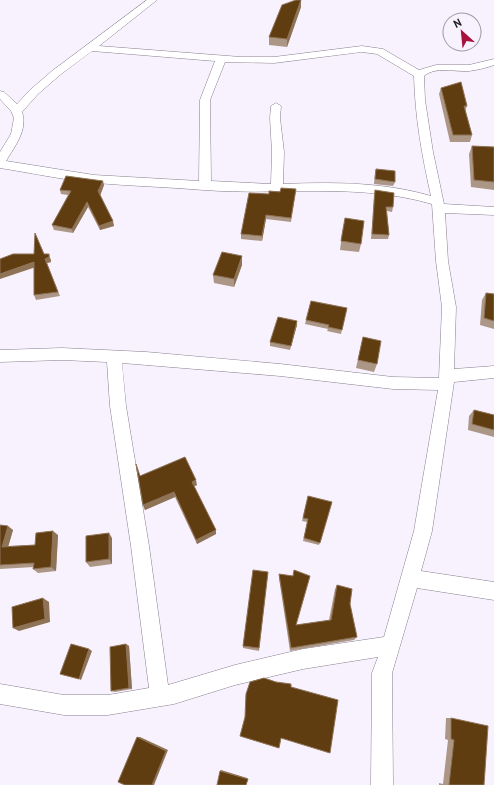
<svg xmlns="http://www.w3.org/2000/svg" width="494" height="785" viewBox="0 0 494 785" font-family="'PT Sans',sans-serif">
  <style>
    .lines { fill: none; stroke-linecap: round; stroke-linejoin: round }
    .minor-casing { stroke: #877f8d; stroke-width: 1 }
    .minor { fill: #fff; fill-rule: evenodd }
    .wall { fill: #ac9787 }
    .shaded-wall { fill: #8e7357 }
    .building { fill: #603d10; stroke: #8e7357 }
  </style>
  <rect width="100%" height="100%" fill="#f8f1fe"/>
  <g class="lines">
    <defs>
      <path id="minor" d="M147 0H157L99 46 241 57H274L362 46 383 49 419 70 436 65H469L494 59V65C486 68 477 70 469 71 454 72 436 66 424 76L425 100 433 152 444 204 494 207V215L445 213 448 261 456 307 454 369 494 366V378L454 382 432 531 421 571 494 582V600L417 588 392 673 393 785H371L372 673 378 657 303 669 235 685 174 704 108 715H64L0 704V684L64 695H108L149 688 131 546 110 406 107 362 62 360 0 362V350L62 348 146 352 280 364 393 377 439 378 442 307 436 261 432 204C356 182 281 196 204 190 168 187 132 186 96 183 64 180 32 173 0 168V152L11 134 14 118 11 111 0 99V91L4 92 17 104 30 90 52 71ZM92 51 215 61 200 100 199 181 94 175 6 161C15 146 28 130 22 112L38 94 60 75ZM362 52 377 54 414 76C415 117 422 156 431 196 383 182 333 182 283 184L284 152 280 118 281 106 276 103 271 106 270 118 272 152 271 184 211 181 210 100 225 62 274 63ZM122 363 280 376 393 389 438 390 414 531 384 637 303 649 235 665 168 685 149 546 126 406Z"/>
    </defs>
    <use href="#minor" class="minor-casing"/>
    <use href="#minor" class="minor"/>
  </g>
  <path class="wall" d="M301 7 287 47 269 45V37Z
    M441 88 467 106 465 111 472 135 470 142H450L439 94Z
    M472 146 494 147V190L471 187 469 154Z
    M376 169 395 182 393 186 374 184 375 173Z
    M104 185 100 195 114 226 100 230 88 207 73 233 54 230 52 225 68 195 61 194 60 190Z
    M296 189 291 222 266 219 262 241 241 239V234L269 194Z
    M375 190 393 207 392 212 387 211 389 235 388 239H371L374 195Z
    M343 227 361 244 359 252 340 250Z
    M44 254 51 259V262L47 263 60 296 36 300 34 295V267Z
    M242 265 234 287 214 283 213 275Z
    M486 293 494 294V329L480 325 482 300Z
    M347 308 341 334 327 331 328 329 305 324 306 320Z
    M297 321V325L290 350 270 346V342Z
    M363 337 377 364 374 372 356 368Z
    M474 410 494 415V437L468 430 469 416Z
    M140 476 197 485 194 486 216 530V534L197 544 175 497 145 510 143 505Z
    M308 496 332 502 319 545 303 541 307 522 302 521Z
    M0 525 13 530 8 546 35 545 58 535 56 571 38 573 33 569 34 567 0 569Z
    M112 538V564L90 567 86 562Z
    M268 572 259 651 243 648V646Z
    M279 574 296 625 329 620 335 589 337 585 350 604 357 637 354 640 290 651 279 578Z
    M126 644 129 646 132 689 115 692 111 691Z
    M446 718H451L484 785H439V783L443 784 448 740 445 739Z"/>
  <path class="shaded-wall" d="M301 0V7L287 47V39Z
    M103 181 104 185 100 196 98 191Z
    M87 202 88 207 73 233 72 229Z
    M266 215V219L262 241V236Z
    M113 221 114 226 100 230 99 226Z
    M49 254 51 262 47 263 60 296 45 258Z
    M242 256V265L234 287V279Z
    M34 262 36 267 0 279V274Z
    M297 321V325L290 350 291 346Z
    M196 480 197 485 193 487 192 482Z
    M174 492 175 497 145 510 143 505Z
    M8 526 13 530 7 551 2 547Z
    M216 530V534L197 544 196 540Z
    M53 531 58 535 56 571 51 567Z
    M109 533 112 538V564L109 559Z
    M43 598 49 602 50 622 19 631 13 628Z
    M126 644 129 646 132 689 129 688Z
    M89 649 92 651 81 680 79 679Z
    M137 737H140L168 750 154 785H152Z
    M221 770 247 778 248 779 220 771Z"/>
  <path class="building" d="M296 0H301L287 39 269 37 282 5Z
    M461 82 467 106H464L472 135H453L441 88Z
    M472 146 494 147V182L474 180Z
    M376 169 395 171V182L375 179Z
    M66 176 103 181 98 191 113 221 99 226 87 202 72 229 52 225 71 191 60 190Z
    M281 188 296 189 291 218 266 215 262 236 241 234 249 193 269 194V191L280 192Z
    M375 190 394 193 393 207H386L389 235 372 234Z
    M345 218 364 221 361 244 341 241Z
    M35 233 44 254H49V257L45 259 58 292 34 295V262L0 274V259L13 254H34Z
    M222 252 242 256 234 279 213 275Z
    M486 293 494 294V321L484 318Z
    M311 301 347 308 342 330 328 327 329 325 306 320Z
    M278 317 297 321 291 346 270 342Z
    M363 337 381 341 377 364 358 360Z
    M474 410 494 415V430L472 424Z
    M185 457 196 480 192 482 216 530 196 540 174 492 143 505 136 464 140 476Z
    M308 496 332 502 320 543 304 538 308 519 303 518Z
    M0 525 8 526 2 547 35 545 36 533 53 531 51 567 33 569 34 563 0 565Z
    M109 533V559L86 562V536Z
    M253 570 268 572 259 648 243 646Z
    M294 570 310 576 296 625 331 620 337 585 352 589 350 604 357 637 291 648 279 574 293 576Z
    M43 598 45 619 13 628 12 607Z
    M71 644 89 649 79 679 60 674Z
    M126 644 129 688 111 691 110 647Z
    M264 678 276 682 291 684V687L338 700 330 753 281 738 279 748 240 736 245 717 246 694 250 682Z
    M451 718 488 726 484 785H449L454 740 451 739Z
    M137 737 166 751 152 785H125L118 782Z
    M220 771 248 779 246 785H217Z"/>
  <g transform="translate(462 32) rotate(333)"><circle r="19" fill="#f8f1fe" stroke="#a09ba5"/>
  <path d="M0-3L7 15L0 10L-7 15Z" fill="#a8113b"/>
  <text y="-6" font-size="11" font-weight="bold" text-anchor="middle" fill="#1c191f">N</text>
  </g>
</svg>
